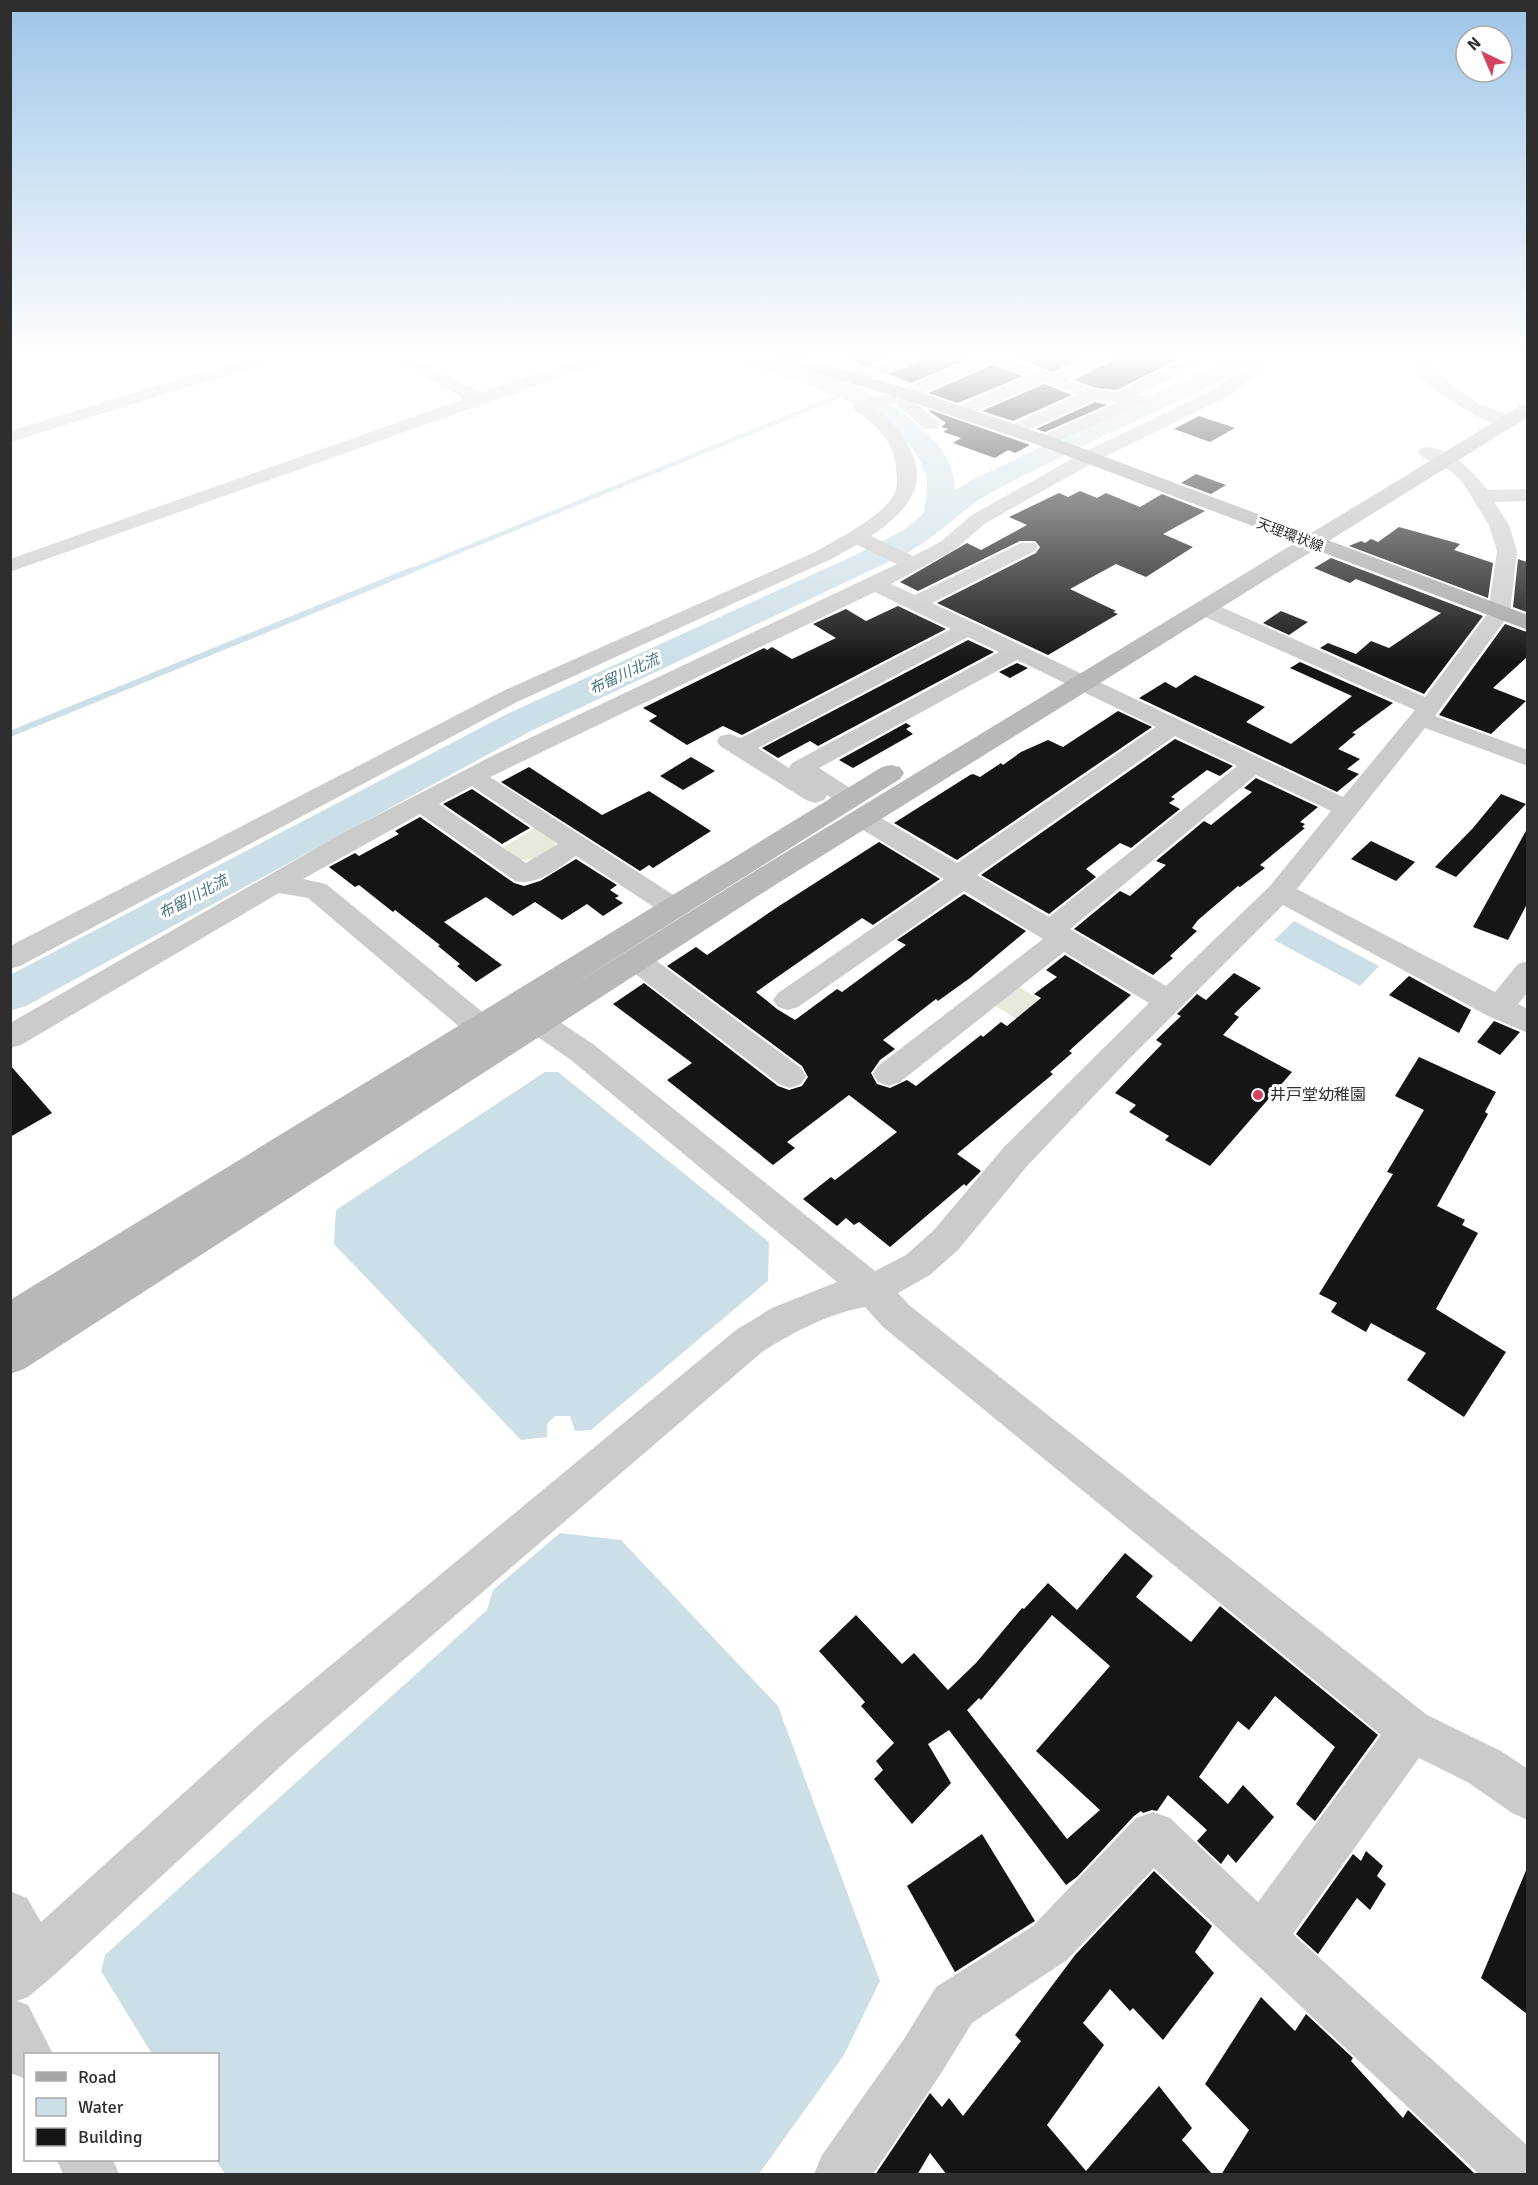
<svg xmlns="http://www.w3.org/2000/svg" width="1538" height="2185" viewBox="0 0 1538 2185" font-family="Signika,'Noto Sans JP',sans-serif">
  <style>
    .green { fill: #e5eadd }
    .water { fill: #ccdfe7 }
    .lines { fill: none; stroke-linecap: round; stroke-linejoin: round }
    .stream-far1 { stroke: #ccdfe7; stroke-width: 4.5 }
    .stream { stroke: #ccdfe7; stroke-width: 6 }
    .river { fill: #ccdfe7; fill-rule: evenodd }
    .building { fill: #151515; fill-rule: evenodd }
    .street { fill: #cbcbcb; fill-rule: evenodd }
    .secondary { fill: #b8b8b8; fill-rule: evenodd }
    .primary { fill: #a6a6a6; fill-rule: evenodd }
    .poi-dot { fill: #d0455d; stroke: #fff; stroke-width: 2 }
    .labels { text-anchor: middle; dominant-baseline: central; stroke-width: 6; stroke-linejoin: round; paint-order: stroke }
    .far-street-label { font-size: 14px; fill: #2e2e2e; stroke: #fff }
    .far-water-label { font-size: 15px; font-style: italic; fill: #467386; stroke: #fff }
    .poi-label { font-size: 16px; fill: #2e2e2e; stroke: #fff; text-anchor: start }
  </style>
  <rect width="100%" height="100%" fill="#fff"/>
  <path class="green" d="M538 826 556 837 554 848 535 859 519 860 504 847Z
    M1019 987 1061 1013 1037 1032 996 1006Z"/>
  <path class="water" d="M1294 921 1379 966 1360 986 1274 940Z
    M545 1072H558L769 1242 768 1281 591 1430 575 1431 570 1416H555L547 1424V1437L521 1440 334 1244 336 1210Z
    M560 1533 621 1540 778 1706 880 1981 844 2055 759 2174H225L216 2160 218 2054H152L101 1971 105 1955 487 1610 493 1590Z"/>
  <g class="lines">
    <path class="stream-far1" d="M408 572 847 393"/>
    <path class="stream" d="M10 734 412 570"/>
    <path class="river" d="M729 356C742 356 757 354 770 357 827 368 957 420 955 490L972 480 1210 367 1222 356H1249L1228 377C1150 415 1070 451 994 491 961 509 938 537 905 554L533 730 26 1006 10 1011V975L507 714 853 556 904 530 924 513C925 500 930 484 925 472 902 407 792 379 732 361Z"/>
  </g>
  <path class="building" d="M846 356H891L866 366 846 358Z
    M922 356H975L911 383 888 374 919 361Z
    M1012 356H1085L1053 372Z
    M1115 356H1184L1117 390 1096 388 1074 380 1112 361Z
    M993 365 1023 376 958 403 928 393Z
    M1044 384 1072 395 1013 421 982 411Z
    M1095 402 1107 405 1045 432 1036 429Z
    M929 411 930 410 1030 445 1015 453 1008 450 995 458 953 443 961 438 943 432 948 429 941 427 946 423Z
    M1199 416 1235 428 1210 442 1174 429Z
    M1196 474 1226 485 1211 494 1181 483Z
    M1080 491 1097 498 1106 493 1140 507 1162 494 1205 511 1163 534 1193 547 1146 577 1116 564 1070 589 1116 611 1113 612 1118 614 1048 655 937 603 1036 553 1040 547 1035 541H1020L918 591 900 582 967 543 981 550 1027 525 1009 517 1059 493 1068 497Z
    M1399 527 1460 544 1454 550 1493 563 1488 598 1349 546 1361 541 1365 543 1371 539 1378 542Z
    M1331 558 1483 616 1424 694 1320 648 1328 643 1356 654 1371 641 1389 648 1441 613 1356 579 1350 583 1314 568Z
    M1518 559 1527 562V612L1513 607Z
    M898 606 946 629 742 735 723 726 687 745 649 721 657 716 643 708 764 648 767 650 772 647 792 659 836 638 813 624 846 609 866 621Z
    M1281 611 1308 622 1289 635 1263 623Z
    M1505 624 1527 632V657L1493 688 1526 701 1491 734 1439 715Z
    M968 640 994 652 818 746 810 741 778 758 762 748Z
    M1300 662 1393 703 1352 733 1356 734 1338 749 1360 759 1347 769 1359 774 1337 792 1139 698 1165 682 1176 688 1195 675 1265 707 1246 722 1291 744 1352 696 1290 668Z
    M1017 663 1028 668 1010 678 999 672Z
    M1118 711 1152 727 957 860 894 823 970 775 973 774 980 777 1001 763 1003 765 1021 752 1048 740 1063 747Z
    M906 723 911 726 906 729 913 734 853 768 839 760Z
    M1175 739 1233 766 1220 776 1207 770 1171 797 1175 799 1169 803 1180 809 1131 848 1120 843 1086 869 1096 877 1049 914 981 875Z
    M691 757 715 771 683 790 660 776Z
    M529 767 602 815 649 791 711 831 653 868 649 865 640 871 501 782Z
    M1256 778 1318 807 1300 822 1305 824 1302 827 1305 828 1260 865 1265 868 1240 887 1238 886 1198 920 1192 928 1197 931 1170 956 1173 958 1153 975 1074 929 1120 891 1130 896 1166 865 1156 861 1204 821 1211 825 1252 792 1244 788Z
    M472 789 530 828 502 844 443 804Z
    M1501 794 1526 804 1456 877 1435 867 1473 828Z
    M420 817 514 883 524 886 540 881 576 859 617 885 610 890 619 896 615 898 623 903 603 916 587 904 562 920 535 902 513 916 486 897 444 922 502 965 476 982 457 966 460 964 438 946 440 945 395 910 393 912 359 885 355 887 329 867 355 853 359 856 399 834 395 831Z
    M1527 829V904L1508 940 1473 927Z
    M1371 841 1415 862 1396 881 1351 859Z
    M879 842 940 879 873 925 862 918 756 992 777 1009 795 1020 837 989 842 992 906 945 897 940 964 894 1026 931 970 978 938 1001 936 999 883 1040 895 1049 880 1060 871 1073 877 1084 890 1088 907 1080 916 1086 981 1035 983 1037 1001 1022 1007 1026 1041 998 1034 994 1057 977 1046 970 1065 955 1131 995 1069 1051 1072 1053 1050 1072 1053 1074 957 1154 981 1171 966 1186 964 1184 890 1247 859 1222 854 1225 846 1218 837 1226 803 1199 831 1177 835 1180 897 1132 849 1095 787 1142 795 1148 773 1165 667 1080 692 1063 613 1004 644 983 778 1086 789 1090 802 1086 808 1077 802 1066 667 966 696 947 707 955 776 908Z
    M1234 973 1261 988 1234 1014 1239 1017 1223 1035 1292 1072 1210 1166 1165 1140 1169 1136 1129 1112 1136 1105 1115 1093 1162 1044 1156 1040 1181 1016 1177 1014 1197 994 1206 1000Z
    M1409 976 1471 1010 1459 1033 1389 995Z
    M1494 1021 1520 1032 1500 1055 1477 1042Z
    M1419 1057 1496 1092 1485 1112 1488 1114 1437 1206 1465 1220 1462 1225 1478 1233 1436 1309 1506 1352 1464 1417 1407 1380 1426 1353 1371 1323 1366 1332 1331 1312 1337 1303 1319 1294 1393 1174 1387 1172 1424 1110 1395 1096Z
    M10 1065 52 1113 10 1137Z
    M1125 1553 1153 1576 1136 1597 1191 1642 1220 1606 1378 1735 1315 1821 1296 1804 1335 1747 1275 1696 1249 1730 1238 1721 1199 1777 1228 1804 1243 1785 1274 1817 1236 1863 1228 1854 1221 1864 1197 1841 1207 1830 1168 1795 1157 1811 1152 1810 1143 1813 1141 1811 1134 1816 1077 1877 1066 1885 949 1730 928 1744 951 1783 912 1824 874 1779 883 1770 876 1761 894 1743 861 1706 865 1702 819 1651 856 1615 902 1664 914 1653 948 1690 976 1663 1022 1608 1024 1609 1048 1583 1077 1610ZM1052 1615 1110 1666 1036 1751 1100 1810 1067 1839 967 1710 979 1698 981 1700Z
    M982 1834 1035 1921 955 1972 907 1886Z
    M1366 1851 1383 1866 1377 1876 1386 1884 1370 1910 1357 1898 1318 1954 1296 1934 1353 1854 1361 1861Z
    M1527 1868V2014L1481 1978Z
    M1154 1871 1212 1926 1195 1952 1214 1973 1163 2040 1133 2008 1130 2011 1110 1989 1083 2023 1104 2045 1047 2125 1086 2171 1159 2086 1192 2128 1182 2140 1213 2175H947L930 2153 917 2175H875L930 2093 942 2107 949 2098 963 2116 1021 2041 1015 2035 1075 1955Z
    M1261 1997 1295 2031 1306 2014 1353 2058 1351 2061 1403 2118 1408 2110 1476 2175H1221L1249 2130 1205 2084Z"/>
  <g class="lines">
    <path class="street" d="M255 356H281L279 359 10 442V431Z
      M391 356H412L480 393 588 356H612L610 359 10 572V559L464 399Z
      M796 356H819C813 364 799 368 790 366L788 362Z
      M897 356H920L918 359 862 383H850L848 379 850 375Z
      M981 356H1005L1053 374 1091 356H1113L1111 359 1068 380 1096 390 1117 392 1189 356H1210L1208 359 1137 395 1144 396 1147 400 1144 404 1045 446 1039 445 1036 441 1039 437 1119 402 1095 400 1018 435H1006L1003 431 1006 427 1078 395 1044 382 965 416H953L950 412 953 408 1029 376 993 363 910 398 937 421 940 425 937 429H925L895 403 876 409C898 426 928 462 913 493 905 511 887 525 871 536L913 556 940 542 972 515 1082 453 1219 387 1240 370 1252 356H1269L1252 378 1231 395 1096 461 986 523 954 550 891 584 915 595 1021 543H1035L1038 547 1035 551 932 603 1343 797 1415 710 1196 613 1193 608 1196 603 1204 602 1212 603 1425 697 1488 613 1497 551 1489 525 1463 483 1452 472 1421 456 1418 452 1421 448C1444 442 1475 472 1487 490L1528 489V501L1494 502 1509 525 1517 551 1510 613 1435 716 1528 750V766L1425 728 1297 889 1495 992 1518 964 1528 961V992L1518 1004 1528 1009V1033L1488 1016 1283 905 1130 1058 1028 1165 958 1250 930 1275 898 1293 909 1305 1427 1715 1501 1751 1528 1769V1820L1512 1813 1469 1783 1419 1758 1293 1934 1528 2146V2174H1479L1154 1868 1067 1960 972 2023 940 2075 873 2174H814L822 2155 904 2039 936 1987 1033 1926 1136 1818 1153 1812 1170 1818 1258 1902 1381 1735 883 1327 865 1307C827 1314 794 1332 762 1352L293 1755 52 1977 28 1997 17 2001 28 2005 53 2054H26V2079L10 2073V1891L27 1898 41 1922 261 1723 736 1330 772 1308 837 1282 571 1060 503 1013 499 1006 503 999 514 995 525 999 593 1044 875 1271 906 1255 934 1230 1004 1147 1149 1003 1064 952 900 1082 889 1086 878 1082 873 1074 878 1066 1043 939 964 891 798 1007 788 1010 778 1007 773 1000 778 993 944 879 853 824 849 818 853 812 862 810 871 812 957 863 1156 727 1017 660 819 768 858 793 862 798 858 803C845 807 838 802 827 795L824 800 815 803 806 800 720 746 717 741 720 736 729 734 741 738 951 629 875 592 490 777 683 901 687 907 683 913 673 916 663 913 576 856C559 867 537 887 515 881L420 814 303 879 326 884 491 1019 495 1027 491 1035 480 1038 469 1035 308 898 279 893 21 1045 10 1048V1023L341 834 498 753 897 564 857 545 829 560 519 701 20 966 10 969V946L503 691 815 552C837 539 885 516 895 492 898 485 897 476 896 469 895 442 876 425 856 411L853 407 856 403 892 393ZM968 637 999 652 792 763 789 768 758 748ZM1175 736 1237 766 1049 917 977 875ZM1256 775 1331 811 1270 886 1166 986 1070 929ZM472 786 473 787 558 844 526 863 439 804Z
      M1420 356H1436L1432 370 1479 404 1513 417 1516 421 1513 425C1487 431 1438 391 1417 376L1415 372Z
      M636 950 646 953 801 1068 806 1076 801 1084 790 1088 779 1084 626 967 622 960 626 953Z
      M57 2160H113L119 2174H63Z"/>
    <path class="secondary" d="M1528 404V417L775 885 24 1369 10 1374V1300L882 767 891 765 900 767 904 773 900 779 560 993 755 871 1522 405Z"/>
    <path class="primary" d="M771 356H798L912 390 1052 437 1528 615V630L1038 445 900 398 773 360Z"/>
  </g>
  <linearGradient id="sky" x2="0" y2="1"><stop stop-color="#9dc5e8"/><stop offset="0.54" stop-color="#fff"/><stop offset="1" stop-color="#fff" stop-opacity="0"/></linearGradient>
  <rect width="1538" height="662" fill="url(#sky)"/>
  <circle class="poi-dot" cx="1258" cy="1095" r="6"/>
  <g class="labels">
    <g class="far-street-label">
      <text transform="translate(1290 535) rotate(21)">天理環状線</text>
    </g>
    <g class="far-water-label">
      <text transform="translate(624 674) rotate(-25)">布留川北流</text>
      <text transform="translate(193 897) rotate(-28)">布留川北流</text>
    </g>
    <g class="poi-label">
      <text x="1270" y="1095">井戸堂幼稚園</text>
    </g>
  </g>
  <rect width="1538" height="2185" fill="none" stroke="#2e2e2e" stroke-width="24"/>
  <rect x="24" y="2053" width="195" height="108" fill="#ffffff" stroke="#ababab" stroke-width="1.5"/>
  <rect x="36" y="2072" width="30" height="9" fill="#a6a6a6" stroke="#ababab" stroke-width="1.5"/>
  <text x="78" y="2083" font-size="18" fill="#2e2e2e">Road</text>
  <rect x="36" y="2098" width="30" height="18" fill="#ccdfe7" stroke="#ababab" stroke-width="1.5"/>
  <text x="78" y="2113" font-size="18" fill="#2e2e2e">Water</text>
  <rect x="36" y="2128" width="30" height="18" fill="#151515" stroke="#ababab" stroke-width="1.5"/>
  <text x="78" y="2143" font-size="18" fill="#2e2e2e">Building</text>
  <g transform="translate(1484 54) rotate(316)"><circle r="28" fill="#ffffff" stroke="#ababab" stroke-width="1.5"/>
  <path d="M0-4.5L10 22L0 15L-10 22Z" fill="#d0455d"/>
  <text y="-9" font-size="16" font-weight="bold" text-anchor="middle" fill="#2e2e2e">N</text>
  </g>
</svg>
